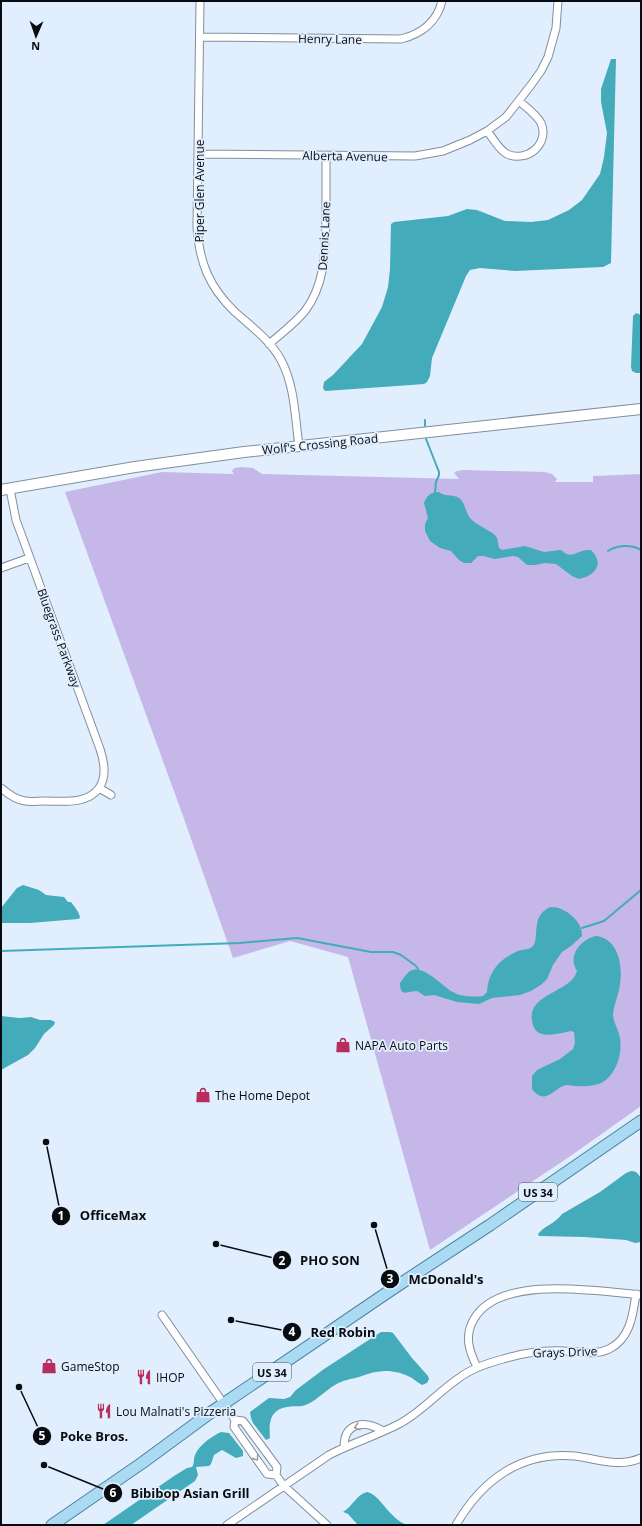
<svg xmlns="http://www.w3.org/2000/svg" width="642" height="1526" viewBox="0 0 642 1526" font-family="'Open Sans',sans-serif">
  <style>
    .green { fill: #c5b7e7 }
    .water { fill: #43abba }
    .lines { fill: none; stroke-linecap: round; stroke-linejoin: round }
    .stream { stroke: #43abba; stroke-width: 2 }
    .street-casing { stroke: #828e9c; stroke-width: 9 }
    .secondary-casing { stroke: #828e9c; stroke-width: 12 }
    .primary-casing { stroke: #4c839f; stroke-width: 13 }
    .street { stroke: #fff; stroke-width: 7 }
    .secondary { stroke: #fff; stroke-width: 10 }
    .primary { stroke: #aadbf3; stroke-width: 11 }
    .oneway { stroke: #9c9ea0 }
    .labels { text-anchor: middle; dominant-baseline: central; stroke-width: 3.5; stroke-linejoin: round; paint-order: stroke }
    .shield { fill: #e1eefe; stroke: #495058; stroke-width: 1 }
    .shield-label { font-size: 11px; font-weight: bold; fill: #080c11 }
    .street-label { font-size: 12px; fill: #080c11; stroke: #e1eefe }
    .poi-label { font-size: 12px; fill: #080c11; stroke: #e1eefe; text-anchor: start }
    .leader { fill: none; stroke: #080c11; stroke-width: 1.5 }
    .callout-dot { fill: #080c11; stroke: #e1eefe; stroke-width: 1.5 }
    .mark-label { font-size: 12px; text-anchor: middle; font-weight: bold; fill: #fff }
    .callout-label { font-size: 13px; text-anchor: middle; font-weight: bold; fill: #080c11; stroke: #e1eefe; stroke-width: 3.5; stroke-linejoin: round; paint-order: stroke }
  </style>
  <rect width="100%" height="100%" fill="#e1eefe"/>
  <path class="green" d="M242 467 253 468 262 474 459 479 454 473 457 471 464 470 545 472 552 474 557 479 555 482H593V476L641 474V1106L572 1155 430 1250 348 957 290 941 233 958 183 816 65 492 162 472 234 474 232 471 234 468Z"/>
  <path class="water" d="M611 59H616L611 263 603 267 515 271 480 268 470 270 466 276 432 358 430 376 427 382 424 384 411 385 325 391 323 388 324 382 333 375 362 344 382 307 388 287 390 269 391 224 394 222 448 216 467 209 477 210 505 221 531 222 548 220 569 210 582 200 600 174 604 157 607 133 601 102V89Z
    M636 313 641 315V373H636L632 371 631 367 633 316Z
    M439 492C445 497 451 494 457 497 465 500 465 512 470 518 475 525 495 532 497 538 498 541 498 545 499 548L502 550 525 546 544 552 561 550C573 561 576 549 591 550 605 564 595 576 579 579L572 576 556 564 545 563 535 565H527L518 557 513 556 495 559 483 556H478L471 563H464L459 560 451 551 440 548 430 541 425 531V524L428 518 424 503C427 495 431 492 439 492Z
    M23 885 39 890 46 895 64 897 68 902H71C74 906 80 913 80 918L78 919 30 923H1V908L17 888Z
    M550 907C564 906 583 921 582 936L571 946 562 952 553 965 547 979 542 984 531 991 520 995 492 998 479 1004 457 1002 434 995 425 996 417 991C408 991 400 998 400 983 403 979 406 974 410 971 423 963 443 987 453 992 461 997 474 997 483 996L487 992C488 972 499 959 518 951 522 949 529 950 532 947 541 939 529 917 550 907Z
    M596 936C618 938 623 966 620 984 619 994 614 1004 613 1014 613 1021 617 1027 619 1034 623 1048 619 1066 609 1077 602 1086 586 1087 575 1086 571 1086 567 1084 563 1086 552 1091 544 1105 532 1089V1076L537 1070 560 1059 573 1049 575 1043 574 1032 571 1031C559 1033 538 1041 533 1025 523 993 571 994 577 971 567 956 581 939 596 936Z
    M1 1016 20 1018 31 1017 40 1020H51L55 1022 54 1025 44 1034 35 1048 28 1055 1 1070Z
    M631 1171C637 1171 638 1174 641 1178V1242L635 1243 626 1240 584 1237 539 1236 538 1234C544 1226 556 1223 562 1214L600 1192 626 1173Z
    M381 1332H390L393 1333 412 1358 428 1376 429 1379 427 1383 422 1385C418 1383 415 1380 412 1378 392 1368 378 1370 359 1377 351 1379 343 1380 335 1385 326 1390 318 1399 308 1404 299 1408 295 1405 287 1407 269 1410 269 1424 270 1438L266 1440 253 1423 251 1418 250 1412 269 1398 284 1399 290 1397 296 1390 324 1369Z
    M221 1432 229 1433 243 1451V1456L236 1458 222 1450 214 1455 211 1464 209 1466 196 1467 198 1475 195 1481 131 1525H103L174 1476 187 1468 192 1467C195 1463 193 1460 195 1455 199 1445 212 1436 221 1432Z
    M367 1492C381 1495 388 1518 407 1525H358L348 1514 343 1512C353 1506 356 1495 367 1492Z"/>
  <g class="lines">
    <path class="stream" d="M425 426V420
      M426 439 439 472V475L436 482 435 492
      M608 551C617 545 631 544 641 550
      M582 928 604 921 641 890
      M1 951 240 943 297 938 371 952H393L401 955 416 966 418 969"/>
    <defs>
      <path id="street" d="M200 1 197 226C199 262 209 287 235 312 252 327 270 340 281 360 295 386 295 418 299 446
        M200 37 401 39C421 34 437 22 442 1
        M487 131C493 138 499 150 507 154 527 163 550 144 541 123 537 115 526 107 519 101
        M198 154 415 156 443 151 470 140 487 131 506 117 531 85 541 71 548 57 556 28 558 1
        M269 344C282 333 295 323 305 311 326 283 325 250 326 217 326 196 326 176 326 156
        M1 568 29 558
        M1 788C8 794 16 800 25 801 31 802 38 801 44 801 62 801 87 805 99 788 107 777 104 761 100 749L16 520 10 489
        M99 788 111 795
        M162 1315 235 1420 234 1427 267 1474 276 1475
        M477 1367C469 1351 464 1336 474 1319 500 1274 598 1291 641 1295
        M235 1420 243 1421 277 1467 276 1475 283 1485 327 1525
        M344 1447C344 1422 365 1420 383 1431
        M227 1525 329 1455C352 1443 376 1436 399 1424 422 1412 438 1392 459 1378 472 1368 488 1363 503 1359 523 1353 543 1350 564 1351 579 1351 595 1356 609 1349 630 1339 633 1315 636 1294
        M456 1525C482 1480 521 1451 575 1456 598 1459 618 1468 641 1458"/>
      <path id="secondary" d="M1 490 135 467 244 452 641 409"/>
      <path id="primary" d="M52 1525 142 1463 210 1413 394 1288 490 1225 641 1121"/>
    </defs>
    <use href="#street" class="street-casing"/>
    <use href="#secondary" class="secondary-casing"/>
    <use href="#primary" class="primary-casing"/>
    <use href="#street" class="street"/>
    <use href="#secondary" class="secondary"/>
    <use href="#primary" class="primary"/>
  </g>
  <defs><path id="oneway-chevron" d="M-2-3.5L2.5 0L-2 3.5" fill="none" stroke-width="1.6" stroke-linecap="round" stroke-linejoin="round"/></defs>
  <g class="oneway">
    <use href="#oneway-chevron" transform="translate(357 1427) rotate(163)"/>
    <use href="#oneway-chevron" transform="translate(256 1458) rotate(55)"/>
  </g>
  <defs>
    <symbol id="shop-bare" viewBox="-9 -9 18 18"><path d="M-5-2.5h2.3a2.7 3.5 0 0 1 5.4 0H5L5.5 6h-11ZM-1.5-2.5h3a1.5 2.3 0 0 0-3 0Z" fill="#b92c5e" stroke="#e1eefe" stroke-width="2.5" paint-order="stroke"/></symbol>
    <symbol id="restaurant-bare" viewBox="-9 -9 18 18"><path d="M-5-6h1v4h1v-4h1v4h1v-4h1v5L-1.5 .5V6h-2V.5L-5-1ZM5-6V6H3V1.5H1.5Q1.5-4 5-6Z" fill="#b92c5e" stroke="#e1eefe" stroke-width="2.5" paint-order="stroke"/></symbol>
  </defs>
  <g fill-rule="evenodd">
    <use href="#shop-bare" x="332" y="1034" width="22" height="22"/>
    <use href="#shop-bare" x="192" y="1084" width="22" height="22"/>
    <use href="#shop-bare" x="38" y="1355" width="22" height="22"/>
    <use href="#restaurant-bare" x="133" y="1366" width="22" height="22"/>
    <use href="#restaurant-bare" x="93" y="1400" width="22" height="22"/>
  </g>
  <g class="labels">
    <g class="shield">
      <rect x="519" y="1183" width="38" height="18" rx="3"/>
      <rect x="253" y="1363" width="38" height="18" rx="3"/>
    </g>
    <g class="shield-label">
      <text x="538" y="1192">US 34</text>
      <text x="272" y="1372">US 34</text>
    </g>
    <g class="street-label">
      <text transform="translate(330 39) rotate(1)">Henry Lane</text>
      <text transform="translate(345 156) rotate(1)">Alberta Avenue</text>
      <text transform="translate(199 191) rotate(-90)">Piper Glen Avenue</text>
      <text transform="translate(324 236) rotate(-87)">Dennis Lane</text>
      <text transform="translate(320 444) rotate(-6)">Wolf's Crossing Road</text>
      <text transform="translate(59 638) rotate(70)">Bluegrass Parkway</text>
      <text transform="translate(565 1352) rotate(-2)">Grays Drive</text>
    </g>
    <g class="poi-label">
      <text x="355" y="1045">NAPA Auto Parts</text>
      <text x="215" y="1095">The Home Depot</text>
      <text x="61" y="1366">GameStop</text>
      <text x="156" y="1377">IHOP</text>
      <text x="116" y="1411">Lou Malnati's Pizzeria</text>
    </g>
  </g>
  <path class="leader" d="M46 1142L61 1216M216 1244L282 1260M374 1225L390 1279M231 1320L292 1332M19 1387L42 1436M44 1465L113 1493"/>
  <g class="callout-dot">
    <circle cx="46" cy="1142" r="4"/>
    <circle cx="216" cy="1244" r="4"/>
    <circle cx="374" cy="1225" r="4"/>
    <circle cx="231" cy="1320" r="4"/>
    <circle cx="19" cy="1387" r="4"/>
    <circle cx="44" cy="1465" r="4"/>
    <circle cx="61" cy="1216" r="10"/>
    <circle cx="282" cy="1260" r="10"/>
    <circle cx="390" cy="1279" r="10"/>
    <circle cx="292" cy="1332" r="10"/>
    <circle cx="42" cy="1436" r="10"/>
    <circle cx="113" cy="1493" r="10"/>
  </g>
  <g class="mark-label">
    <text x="61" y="1220">1</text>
    <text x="282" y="1265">2</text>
    <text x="390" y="1283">3</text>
    <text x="292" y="1336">4</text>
    <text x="42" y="1440">5</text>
    <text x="113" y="1497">6</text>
  </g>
  <g class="callout-label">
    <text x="113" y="1220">OfficeMax</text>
    <text x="330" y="1265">PHO SON</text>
    <text x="446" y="1284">McDonald's</text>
    <text x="343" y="1337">Red Robin</text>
    <text x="94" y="1441">Poke Bros.</text>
    <text x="190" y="1498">Bibibop Asian Grill</text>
  </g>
  <rect width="642" height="1526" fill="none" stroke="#080c11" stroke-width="4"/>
  <g transform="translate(36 36) rotate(182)" stroke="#e1eefe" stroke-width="3" paint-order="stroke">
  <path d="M0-3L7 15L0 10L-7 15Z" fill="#080c11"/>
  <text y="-6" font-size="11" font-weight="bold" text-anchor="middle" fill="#080c11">N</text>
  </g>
</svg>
